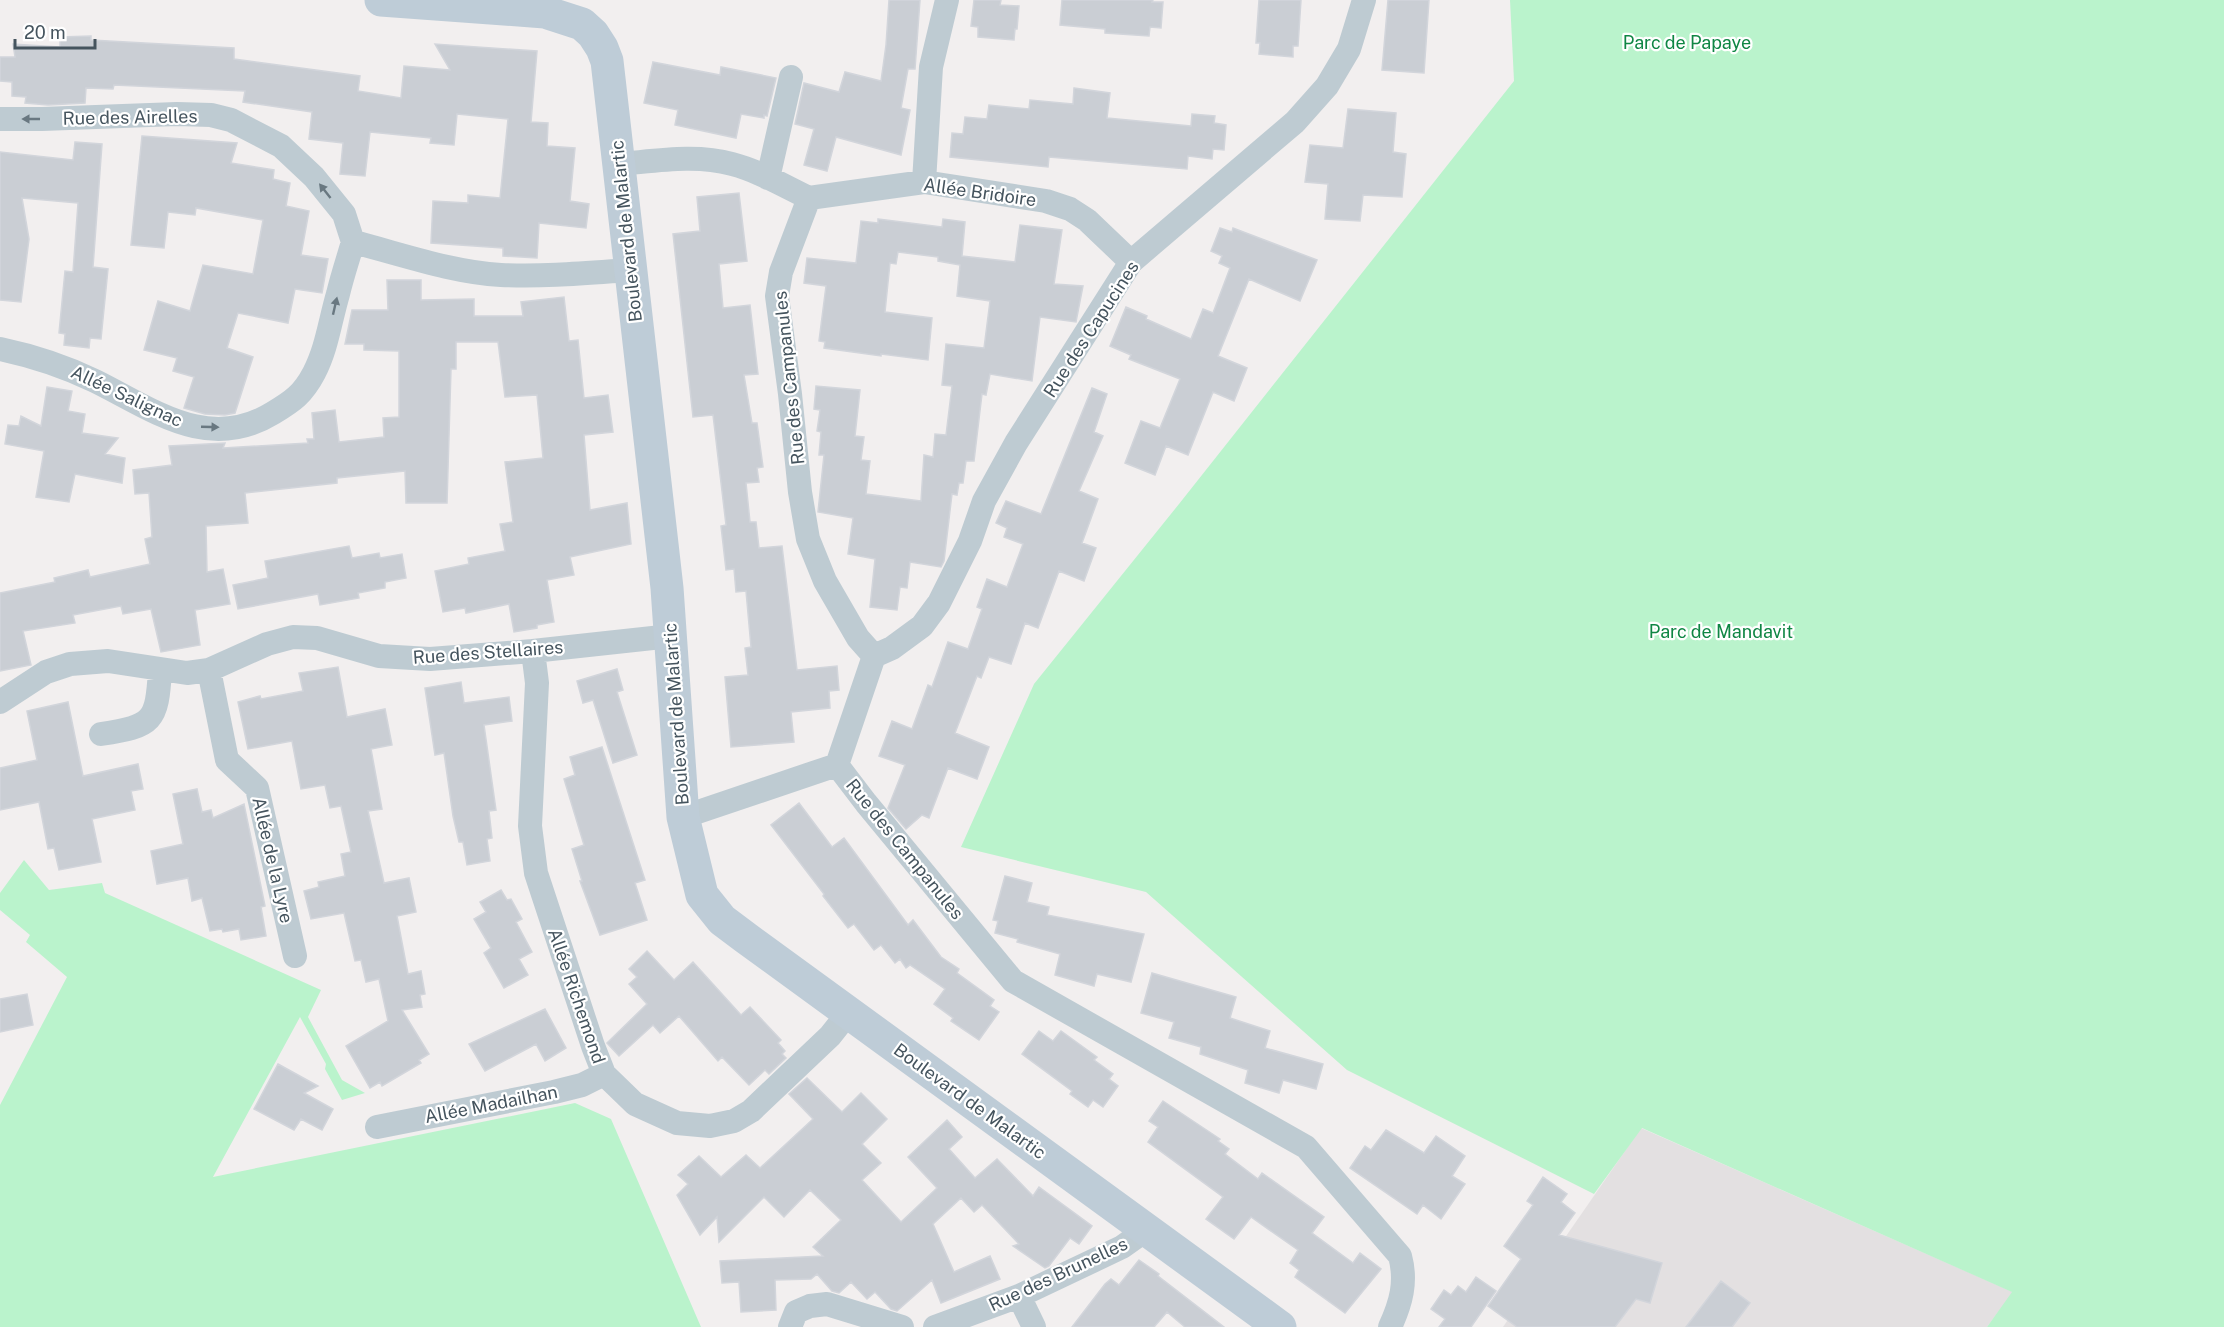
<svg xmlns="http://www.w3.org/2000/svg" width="2224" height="1327" viewBox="0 0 2224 1327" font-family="'Public Sans',sans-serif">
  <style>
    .education { fill: #e3e0e1 }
    .green { fill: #baf3cc }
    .building { fill: #caced4; stroke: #d2d5db; stroke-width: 1.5 }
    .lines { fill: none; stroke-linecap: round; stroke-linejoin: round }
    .street { stroke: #becbd2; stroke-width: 24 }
    .secondary { stroke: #beccd7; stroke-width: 33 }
    .oneway { fill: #697881 }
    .labels { text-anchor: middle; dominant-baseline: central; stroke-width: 4.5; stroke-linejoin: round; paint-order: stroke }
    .park-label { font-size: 18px; fill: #0f8644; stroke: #fff }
    .street-label { font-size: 18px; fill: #45545e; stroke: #fff }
  </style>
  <rect width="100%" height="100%" fill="#f2efef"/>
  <path class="education" d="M1641 1128 2013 1292 1987 1327H1503Z"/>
  <path class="green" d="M1510 0H2224V1327H1987L2012 1292 1642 1128 1594 1194 1347 1070 1146 892 961 847 1034 684 1179 504 1514 81Z
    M24 860 49 890 102 883 105 893 321 990 308 1017 342 1080 365 1093 342 1100 325 1069 326 1064 300 1017 213 1177 575 1103 611 1119 701 1327H0V1105L67 977 26 942 30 935 0 910V893Z"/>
  <path class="building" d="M889 0H920L915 69H908L901 108 910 110 901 155 836 137 827 171 804 165 814 129 795 124 804 83 839 92 845 72 881 81 886 45Z
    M974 0H1001L1000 5 1019 6 1017 29H1015L1014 40 978 37V27L971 26Z
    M1062 0H1153L1152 2H1163L1161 28 1150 27 1149 36 1105 33V29L1060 25Z
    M1259 0H1301L1298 46H1293V57L1259 54 1260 43H1256Z
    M1388 0H1429L1424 73 1382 70Z
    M91 36V40L234 48V59L360 76 358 91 401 98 404 66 450 70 435 44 537 51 531 122 548 123 547 146 575 148 570 201 589 204 586 228 539 223 537 258 503 256V248L431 243 433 201 468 203V195L500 198 508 119 457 114 454 145 430 143 431 138 370 132 365 176 340 174 343 143 309 139 312 112 243 102 245 91 114 85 113 89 86 88 85 103 48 105 25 103 26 97 12 96V82L0 81V57H15L13 44 60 47V37Z
    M653 62 720 75 721 67 776 78 767 116 764 115V118L741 114 736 138 675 125 678 110 644 103Z
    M1074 88 1110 93 1107 118 1191 126 1192 114 1215 116 1214 123 1226 125 1224 150 1213 149 1212 159 1188 156 1187 169 1049 157 1048 167 950 157 952 133 963 134 965 117 987 119 989 105 1029 109 1030 100 1073 104Z
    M1348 109 1396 113 1393 152 1406 154 1402 197 1363 195 1360 221 1325 219 1328 184 1305 182 1310 145 1343 148Z
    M142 136 237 143 231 163 274 170 273 179 290 183 286 206 309 211 301 255 328 259 322 293 295 289 288 323 238 313 227 348 253 357 235 413 225 415 205 414 184 408 194 377 173 371 177 358 144 350 158 301 190 311 203 265 253 274 263 220 196 208 195 215 168 212 164 248 131 245Z
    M75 142 102 144 93 267 108 269 101 339 90 338 89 348 64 345 65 334 59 333 65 271 73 272 78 203 22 198 29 239 21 302 0 300V152L73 160Z
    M739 193 747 261 719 264 723 308 750 305 758 374 744 375 752 423H757L763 467 757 468 759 482 746 483 750 522H756L759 548 782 546 797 670 837 666 839 690 829 691 830 708 791 712 794 742 731 747 725 677 748 675 745 648 751 647 746 591 736 592 734 569 726 570 721 526 726 525 713 415 693 417 673 234 700 231 697 197Z
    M878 219 942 227 943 219 965 222 962 256 1015 262 1020 225 1062 230 1054 284 1083 286 1076 322 1040 317 1032 381 990 374 986 395 982 394 974 461H966L963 483H959L957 495 952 494 944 561 941 567 910 562 907 588 900 587 897 610 870 607 875 559 848 554 853 518 818 512 824 455H819L821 432 817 431 820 410 814 409 816 386 860 390 855 436 864 437 861 460 870 461 866 494 921 501 924 455 933 457 935 434 946 435 952 386 942 385 946 344 984 348 990 301 957 296 960 265 938 261V257L898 252 896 264 890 263 885 312 932 318 928 360 881 354V356L824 348 825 342 819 341 826 286 804 283 807 258 856 263 861 221 878 223Z
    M1220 228 1232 232 1233 228 1317 260 1300 301 1249 279 1218 356 1247 368 1234 401 1213 392 1188 455 1166 446 1155 475 1125 463 1141 421 1160 428 1180 379 1129 359 1131 355 1110 346 1126 307 1147 316 1146 319 1191 339 1203 309 1213 313 1230 268 1219 263 1222 256 1211 251Z
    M387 280H421V300L474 299V316H523L521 302 564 297 569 341 578 340 584 398 608 395 613 432 584 435 590 510 627 503 631 544 570 557 574 575 547 580 554 622 537 625V628L514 632 509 604 466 613 465 608 443 612 435 571 469 564 468 558 505 551 500 524 513 522 505 462 543 458 537 395 505 397 498 342H456V369H451L447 503H406L405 471 337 478V483L245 493 248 523 206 526 207 572 223 569 230 604 195 610 200 645 161 652 151 609 123 614 121 606 73 615 75 623 23 631 31 665 0 671V593L55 582 54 578 88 570 90 577 150 564 145 539 152 537 149 493 135 494 133 470 172 465 169 446 225 443 223 448 308 443 307 439H314L312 413 335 410 339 442 384 437 383 418 399 417V351L364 350V344H345L352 310H388Z
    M47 387 72 391 68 411 85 414 82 433 118 438 105 454 125 458 122 483 75 474 69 502 36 497 44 451 5 444 8 425 19 426 21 416 41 426Z
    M1092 388 1107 394 1094 432 1103 436 1079 491 1098 499 1082 543 1096 548 1084 581 1059 571 1038 628 1025 623 1011 664 989 657 981 678 977 676 955 733 989 747 977 779 948 768 929 818 922 815 906 829 888 808 905 765 879 756 892 721 912 729 928 685 932 687 948 642 968 649 982 609 977 607 987 579 1007 587 1023 544 1004 537 1007 528 996 523 1006 501 1041 514Z
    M349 546 352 558 379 553 380 558 402 554 406 578 385 582V588L358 593 359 598 320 605 318 594 238 609 233 585 268 578 265 561Z
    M338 667 347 717 385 709 392 745 371 749 382 809 368 811 384 883 409 878 416 912 397 916 408 974 421 971 425 994 420 995 422 1007 402 1010 429 1054 419 1060 421 1063 382 1086 380 1082 370 1088 346 1046 388 1021 379 979 366 982 361 960 355 961 344 913 311 919 304 891 319 887 318 882 345 876 341 854 351 852 341 806 330 808 325 785 301 789 292 741 248 749 238 702 260 696 261 699 303 691 299 673Z
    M617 669 623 690 617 692 637 755 613 763 593 700 583 703 577 681Z
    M461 682 464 703 509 697 512 721 484 725 496 810 489 811 492 838 487 839 490 861 467 865 463 842H459L453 816 444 753 435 755 425 688Z
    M68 702 83 776 138 764 143 789 131 791 135 810 92 819 101 862 59 870 54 848 48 849 39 802 0 810V768L37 760 27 711Z
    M602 747 645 880 635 883 647 920 600 935 580 881H582L572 849 584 845 564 779 575 775 570 757Z
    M197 789 202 812 211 810 213 818 244 804 265 906 261 907 266 936 241 940 239 929 223 932 222 929 210 931 202 898 192 901 188 878 157 884 151 851 183 844 173 794Z
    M799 803 832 847 844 838 908 925 913 920 941 957 959 969 957 973 994 1000 990 1006 999 1012 979 1040 951 1021 953 1018 934 1004 945 989 910 965 906 968 900 959 895 963 881 945 874 950 854 924 848 928 823 896 824 894 771 825Z
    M1005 876 1032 883 1027 902 1049 907 1047 915 1144 934 1131 982 1097 974 1094 986 1055 975 1060 954 1017 942 1018 939 995 933 998 921 993 920Z
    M501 890 507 900 511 899 522 919 516 922 532 952 519 959 528 975 504 988 484 953 491 948 474 919 486 912 480 902Z
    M647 951 674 980 693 962 741 1015 750 1007 781 1040 778 1043 785 1051 782 1054 786 1058 769 1074 765 1070 749 1085 722 1057 718 1061 679 1016 660 1033 653 1025 619 1056 607 1043 647 1004 629 984 637 977 629 969Z
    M1152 973 1236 997 1230 1018 1270 1031 1265 1048 1323 1064 1316 1089 1283 1080 1279 1093 1245 1083 1248 1070 1200 1054 1201 1047 1169 1038 1174 1022 1141 1013Z
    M27 994 33 1025 0 1032V999Z
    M545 1009 566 1048 545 1061 536 1044 485 1071 469 1044Z
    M1039 1031 1053 1041 1061 1031 1097 1057 1094 1060 1113 1074 1109 1079 1118 1086 1103 1107 1093 1100 1088 1107 1070 1094 1072 1091 1022 1054Z
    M278 1064 318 1086 304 1093 333 1109 322 1130 301 1119 294 1130 254 1109Z
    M807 1078 842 1112 861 1093 887 1119 862 1144 881 1163 862 1180 901 1222 937 1188 908 1157 947 1120 962 1137 949 1149 975 1178 997 1159 1033 1196 1039 1187 1092 1226 1079 1244 1070 1238 1049 1266 1045 1268 1013 1246 1019 1244 982 1205 974 1212 961 1198 933 1224 954 1272 990 1256 1000 1279 941 1303 932 1280 897 1311 891 1309 875 1292 867 1299 851 1282 839 1293 832 1291 817 1274 811 1279 775 1280 776 1310 741 1312 739 1282 722 1283 720 1261 823 1256 813 1247 841 1220 810 1190 784 1217 764 1197 719 1242 717 1217 700 1235 677 1195 688 1184 678 1175 699 1156 721 1177 746 1155 760 1168 813 1119 789 1094Z
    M1163 1101 1220 1139 1218 1141 1229 1149 1225 1154 1258 1179 1262 1173 1324 1217 1312 1233 1353 1263 1360 1253 1381 1269 1345 1313 1295 1277 1299 1270 1290 1263 1298 1250 1251 1217 1234 1239 1206 1219 1223 1197 1148 1142 1158 1127 1149 1121Z
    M1386 1130 1424 1153 1436 1136 1465 1156 1452 1176 1465 1184 1441 1219 1423 1205 1417 1214 1350 1168 1365 1146 1371 1150Z
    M1543 1177 1567 1194 1561 1202 1575 1213 1559 1235 1662 1263 1650 1303 1636 1299 1615 1327H1517L1488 1306 1521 1259 1504 1246 1533 1205 1527 1201Z
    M1139 1260 1159 1274 1158 1276 1224 1327H1185L1167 1312 1154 1327H1072L1105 1284 1111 1279 1119 1285Z
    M1476 1277 1496 1291 1471 1327H1439L1445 1319 1431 1309 1444 1290 1451 1295 1458 1286 1466 1292Z
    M1721 1281 1750 1303 1732 1327H1686Z"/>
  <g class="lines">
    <path class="street" d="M0 119H42L177 114 211 115 231 120 281 146 314 177 344 214 353 242
      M620 164C656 161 696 154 732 164 759 171 784 186 809 198L781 272 777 296 790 394 800 492 808 539 825 581 858 638 874 656 837 765 866 803 1013 981 1306 1147 1400 1256C1407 1282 1401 1303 1390 1327
      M768 178 791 77
      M924 182 931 67 947 0
      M809 198 924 182 1046 201 1070 209 1087 220 1131 262
      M353 242C401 254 451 272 501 275 544 277 587 273 630 270
      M0 349C33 356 64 366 95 381 152 409 208 453 273 413 293 401 303 394 314 373 327 348 330 321 338 294 342 277 348 259 353 242
      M533 651 537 683 530 826 536 873 593 1046 604 1074 635 1104 677 1123 710 1126 734 1121 751 1111 830 1036 849 1012
      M874 656 892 648 922 626 939 603 970 541 984 501 1016 443 1131 262 1295 122 1327 86 1349 49 1364 0
      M209 670 227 760 257 788 295 956
      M0 702 46 672 70 664 108 661 187 673 209 670 267 644 293 637 317 638 379 656 430 659 533 651 671 636
      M101 734C153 726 157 722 160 670
      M683 817 837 765
      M377 1127 554 1092 582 1085 604 1074
      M1019 1296 1034 1327
      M790 1327 796 1312 810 1306 827 1304 902 1327
      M935 1327 1019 1296 1122 1247 1146 1230"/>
    <path class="secondary" d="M381 0 545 12 582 24 593 34 602 48 607 61 667 588 683 817 702 895 722 920 746 938 1280 1327"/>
  </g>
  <defs><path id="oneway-solid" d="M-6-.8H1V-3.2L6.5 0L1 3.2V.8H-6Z" transform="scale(1.5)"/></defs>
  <g class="oneway">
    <use href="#oneway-solid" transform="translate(31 119) rotate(-180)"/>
    <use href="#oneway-solid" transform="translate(325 191) rotate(-128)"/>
    <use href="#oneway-solid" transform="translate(335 306) rotate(-77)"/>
    <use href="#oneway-solid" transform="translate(210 427) rotate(2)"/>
  </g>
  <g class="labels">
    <g class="park-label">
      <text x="1687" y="42">Parc de Papaye</text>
      <text x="1721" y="631">Parc de Mandavit</text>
    </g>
    <g class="street-label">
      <text transform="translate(130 117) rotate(-1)">Rue des Airelles</text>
      <text transform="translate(980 192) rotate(8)">Allée Bridoire</text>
      <text transform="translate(626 231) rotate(-96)">Boulevard de Malartic</text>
      <text transform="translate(1091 329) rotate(-57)">Rue des Capucines</text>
      <text transform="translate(789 378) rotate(-96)">Rue des Campanules</text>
      <text transform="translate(127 396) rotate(25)">Allée Salignac</text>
      <text transform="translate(488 652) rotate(-4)">Rue des Stellaires</text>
      <text transform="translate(676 714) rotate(-94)">Boulevard de Malartic</text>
      <text transform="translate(905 849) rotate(51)">Rue des Campanules</text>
      <text transform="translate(273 860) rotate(77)">Allée de la Lyre</text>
      <text transform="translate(577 996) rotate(71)">Allée Richemond</text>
      <text transform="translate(970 1101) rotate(36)">Boulevard de Malartic</text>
      <text transform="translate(491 1104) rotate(-11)">Allée Madailhan</text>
      <text transform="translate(1058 1274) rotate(-25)">Rue des Brunelles</text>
    </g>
  </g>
  <path d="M15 39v9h80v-9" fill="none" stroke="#45545e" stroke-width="3"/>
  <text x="24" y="39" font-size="18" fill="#45545e" stroke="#ffffff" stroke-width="4.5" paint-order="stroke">20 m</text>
</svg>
